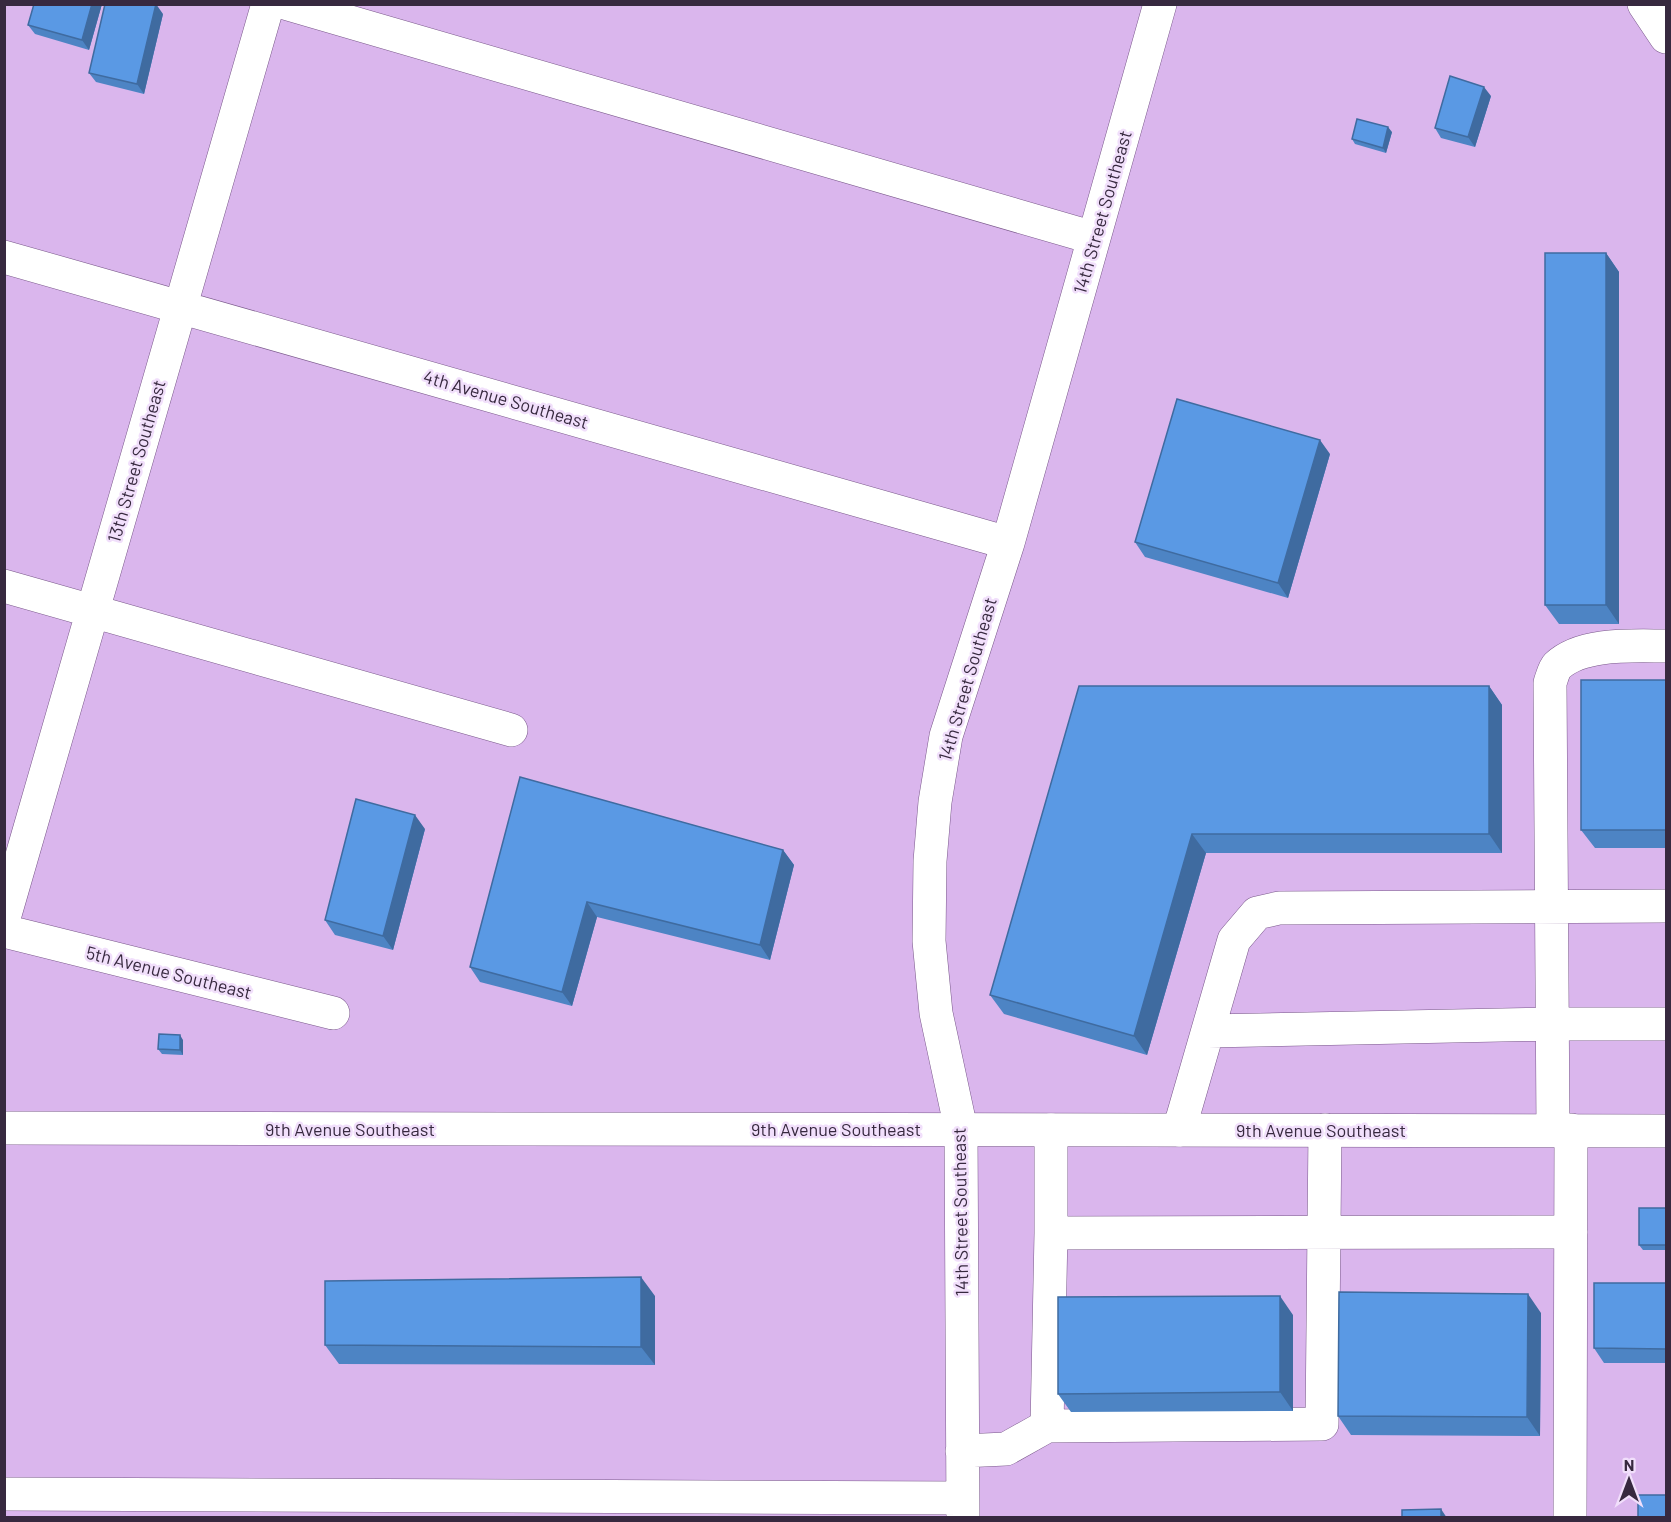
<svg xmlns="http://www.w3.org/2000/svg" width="1671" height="1522" viewBox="0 0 1671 1522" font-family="Barlow,sans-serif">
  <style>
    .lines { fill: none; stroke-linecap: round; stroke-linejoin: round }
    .minor-casing { stroke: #79588a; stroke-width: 34 }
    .major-casing { stroke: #79588a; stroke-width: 34 }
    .minor { stroke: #fff; stroke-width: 33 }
    .major { stroke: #fff; stroke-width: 33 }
    .wall { fill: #4d84c4 }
    .shaded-wall { fill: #3f6ba0 }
    .building { fill: #5a99e4; stroke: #3f6ba0; stroke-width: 1.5 }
    .labels { text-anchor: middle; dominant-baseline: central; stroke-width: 5; stroke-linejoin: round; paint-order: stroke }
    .street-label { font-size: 18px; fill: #37293f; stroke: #f1dffb }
  </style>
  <rect width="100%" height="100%" fill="#dab6ed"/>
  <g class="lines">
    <defs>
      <path id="minor" d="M288 4 1094 238
        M1644 4 1666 37
        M4 257 1008 543
        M4 586 511 730
        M4 918 268 4
        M4 931 333 1013
        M1208 1031 1552 1024H1666
        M1051 1130V1233
        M1179 1130 1234 940 1257 913 1279 908 1666 906
        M1325 1130 1322 1424 1047 1426 1051 1233 1571 1232
        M1553 1130 1550 683C1552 677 1554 669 1557 666 1582 642 1635 646 1666 646
        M962 1451 1006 1449 1047 1426
        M4 1494 962 1498
        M963 1518 961 1129 936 1013 929 941 930 861 935 802 946 736 1008 543 1160 4
        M1570 1518 1571 1130"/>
      <path id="major" d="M4 1128 1666 1131"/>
    </defs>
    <use href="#minor" class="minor-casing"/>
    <use href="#major" class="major-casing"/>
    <use href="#minor" class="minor"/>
    <use href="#major" class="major"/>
  </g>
  <path class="wall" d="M102 4 89 50 35 34 28 25Z
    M163 14 144 94 96 82 89 73Z
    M1491 96 1475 147 1441 138 1435 128Z
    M1392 132 1386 153 1355 144 1352 139Z
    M1606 253 1619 272V624H1559L1545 605Z
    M1330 454 1288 598 1145 557 1135 542Z
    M1666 680V848H1595L1581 830Z
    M1079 686H1489L1502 705V853H1206L1147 1055 1004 1014 990 995Z
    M520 777 783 850 794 865 770 960 597 917 572 1006 480 982 470 967Z
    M425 829 393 950 335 935 325 920Z
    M183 1040V1055L162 1054 158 1049Z
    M1666 1208V1250H1643L1639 1245Z
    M1666 1283V1363H1604L1594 1348Z
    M655 1296V1365L339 1364 325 1345Z
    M1541 1313 1540 1436 1351 1435 1338 1416Z
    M1293 1315V1411L1071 1412 1058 1394Z"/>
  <path class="shaded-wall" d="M92 4H102L89 50 82 40Z
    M156 4 163 14 144 94 137 84Z
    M1484 87 1491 96 1475 147 1468 137Z
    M1388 127 1392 132 1386 153 1383 148Z
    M1606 253 1619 272V624L1606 605Z
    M1320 440 1330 454 1288 598 1278 583Z
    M1489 686 1502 705V853L1489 834Z
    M415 815 425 829 393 950 383 936Z
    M1192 834 1206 853 1147 1055 1134 1036Z
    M783 850 794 865 770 960 760 945Z
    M587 902 597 917 572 1006 562 992Z
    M180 1035 183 1040V1055L180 1050Z
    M641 1277 655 1296V1365L641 1347Z
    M1528 1294 1541 1313 1540 1436 1527 1417Z
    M1280 1296 1293 1315V1411L1280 1392Z
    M1441 1509 1447 1518H1441Z"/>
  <path class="building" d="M34 4H92L82 40 28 25Z
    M105 4H156L137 84 89 73Z
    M1450 76 1484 87 1468 137 1435 128Z
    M1357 119 1388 127 1383 148 1352 139Z
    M1545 253H1606V605H1545Z
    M1177 399 1320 440 1278 583 1135 542Z
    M1581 680H1666V830H1581Z
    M1079 686H1489V834H1192L1134 1036 990 995Z
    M520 777 783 850 760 945 587 902 562 992 470 967Z
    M356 799 415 815 383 936 325 920Z
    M159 1034 180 1035V1050L158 1049Z
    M1639 1208H1666V1245H1639Z
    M641 1277V1347L325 1345V1281Z
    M1594 1283H1666V1349L1594 1348Z
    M1339 1292 1528 1294 1527 1417 1338 1416Z
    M1280 1296V1392L1058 1394V1297Z
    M1638 1495H1666V1518H1638Z
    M1441 1509V1518H1402V1510Z"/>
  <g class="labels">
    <g class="street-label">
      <text transform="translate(1102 212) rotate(-74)">14th Street Southeast</text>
      <text transform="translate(506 399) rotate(16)">4th Avenue Southeast</text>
      <text transform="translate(136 461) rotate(-74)">13th Street Southeast</text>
      <text transform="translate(967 679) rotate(-74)">14th Street Southeast</text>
      <text transform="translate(169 972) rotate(14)">5th Avenue Southeast</text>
      <text x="350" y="1129">9th Avenue Southeast</text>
      <text x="836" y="1129">9th Avenue Southeast</text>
      <text x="1321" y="1130">9th Avenue Southeast</text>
      <text transform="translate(960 1212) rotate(-91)">14th Street Southeast</text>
    </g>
  </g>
  <rect width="1671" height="1522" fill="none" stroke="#37293f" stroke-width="12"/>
  <g transform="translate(1629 1480)" stroke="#f1dffb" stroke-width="4.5" paint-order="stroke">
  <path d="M0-4.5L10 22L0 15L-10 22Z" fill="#37293f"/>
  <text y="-9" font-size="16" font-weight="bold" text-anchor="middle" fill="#37293f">N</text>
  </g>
</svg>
